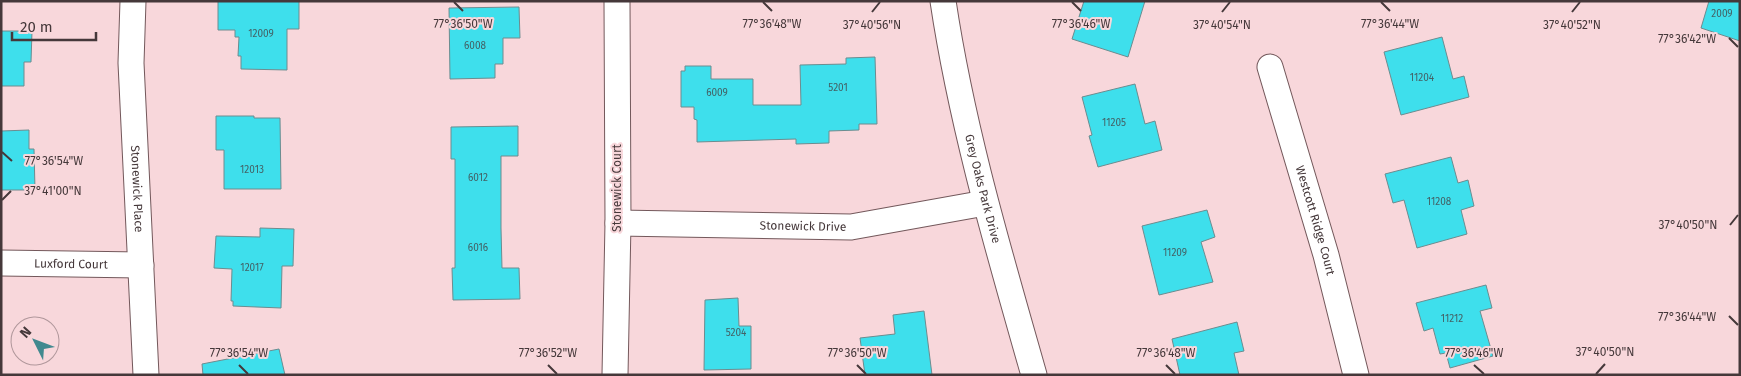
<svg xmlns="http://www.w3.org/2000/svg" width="1741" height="376" viewBox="0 0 1741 376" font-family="'Fira Sans',sans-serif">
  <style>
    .building { fill: #3edfec; stroke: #6c8c8f }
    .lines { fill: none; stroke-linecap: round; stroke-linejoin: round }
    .minor-casing { stroke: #73585b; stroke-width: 27 }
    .minor { stroke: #fff; stroke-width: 25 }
    .ticks { fill: none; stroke: #45383a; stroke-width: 2 }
    .labels { text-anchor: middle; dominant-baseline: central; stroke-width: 4; stroke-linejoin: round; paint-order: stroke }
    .number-label { font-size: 10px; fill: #436266 }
    .street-label { font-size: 12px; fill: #45383a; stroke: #f8d7db }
    .ticks-label { font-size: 12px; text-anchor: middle; fill: #45383a; stroke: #f8d7db; stroke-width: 4; stroke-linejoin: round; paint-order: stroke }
  </style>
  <rect width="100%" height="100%" fill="#f8d7db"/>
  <path class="building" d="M218 1H299V29H287V70L241 69V56H238L239 37H235V30H218Z
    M1084 1H1145L1128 57 1072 39Z
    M1709 1H1740V41L1701 28Z
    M519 7 520 38H503V64H495V78L450 79 449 8Z
    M1 31H32L31 62H24V86H1Z
    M1442 37 1453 79 1464 76 1469 97 1401 115 1384 52Z
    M875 57 877 124H859V130L829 131V143L796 144V139L697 142V120L694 119V107H681V71H685V66H711V79H753V105H801L800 65 846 64V58Z
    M1135 84 1145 124 1155 121 1162 150 1098 167 1089 136 1092 135 1082 97Z
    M216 116H254V118H280L281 189H224V150H216Z
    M518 126V156H501V228L502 268H519L520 299 453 300 452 268H455V159H451V127Z
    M29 130V149H34L35 190H1V131Z
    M1451 157 1458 183 1468 180 1474 206 1461 210 1467 234 1417 248 1404 200 1393 203 1385 174Z
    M1207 210 1215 237 1201 242 1213 282 1159 295 1142 226Z
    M260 228 294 229 293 266H282L281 308 233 306V301H231L232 269 214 268 216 236 260 237Z
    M1486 285 1492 308 1480 311 1493 356 1450 368 1446 353 1440 354 1433 328 1424 331 1416 303Z
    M738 298 739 326H751V369L704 370 705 300Z
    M924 311 932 375H865L860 338 895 334 893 315Z
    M1237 322 1244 351 1234 353 1239 375H1180L1172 339Z
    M279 349 285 375H203L202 364Z"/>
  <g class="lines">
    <defs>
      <g id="minor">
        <path id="s1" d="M133 1 131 63 146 375"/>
        <path id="s2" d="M943 1C962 128 999 252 1034 375"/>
        <path id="s3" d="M1270 67 1326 255 1356 375"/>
        <path id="s4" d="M618 223 851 227 985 203"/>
        <path id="s5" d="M1 263 141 265"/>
        <path d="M615 375 618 223 617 1"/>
      </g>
    </defs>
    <use href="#minor" class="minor-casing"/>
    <use href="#minor" class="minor"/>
  </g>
  <path class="ticks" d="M454 2 463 11M763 2 772 11M1072 2 1081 11M1381 2 1390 11M872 12 880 2M1222 12 1230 2M1572 12 1580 2M1729 38 1738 47M2 152 12 161M2 200 11 191M1730 225 1738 215M1729 316 1738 325M239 365 248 374M548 365 557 374M857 365 866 374M1166 365 1175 374M1474 365 1484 374M1596 374 1605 364"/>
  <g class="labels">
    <g class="number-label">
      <text x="1722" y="14">2009</text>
      <text x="261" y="34">12009</text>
      <text x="475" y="46">6008</text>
      <text x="1422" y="78">11204</text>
      <text x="838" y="88">5201</text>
      <text x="717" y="93">6009</text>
      <text x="1114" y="123">11205</text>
      <text x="252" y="170">12013</text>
      <text x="478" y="178">6012</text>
      <text x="1439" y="202">11208</text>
      <text x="478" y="248">6016</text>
      <text x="1175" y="253">11209</text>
      <text x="252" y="268">12017</text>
      <text x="1452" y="319">11212</text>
      <text x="736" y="333">5204</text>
    </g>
    <g class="street-label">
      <text stroke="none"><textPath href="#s1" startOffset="188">Stonewick Place</textPath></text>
      <text transform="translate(617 188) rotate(-90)">Stonewick Court</text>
      <text stroke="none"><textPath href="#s2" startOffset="192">Grey Oaks Park Drive</textPath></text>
      <text stroke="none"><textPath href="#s3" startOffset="160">Westcott Ridge Court</textPath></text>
      <text stroke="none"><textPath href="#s4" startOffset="185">Stonewick Drive</textPath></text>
      <text stroke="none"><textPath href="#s5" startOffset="70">Luxford Court</textPath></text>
    </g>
  </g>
  <g class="ticks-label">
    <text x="463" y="28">77°36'50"W</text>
    <text x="772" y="28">77°36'48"W</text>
    <text x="1081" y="28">77°36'46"W</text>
    <text x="1390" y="28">77°36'44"W</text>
    <text x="872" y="29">37°40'56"N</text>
    <text x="1222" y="29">37°40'54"N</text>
    <text x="1572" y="29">37°40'52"N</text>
    <text x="1687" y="43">77°36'42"W</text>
    <text x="54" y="165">77°36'54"W</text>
    <text x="53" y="195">37°41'00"N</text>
    <text x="1688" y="229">37°40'50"N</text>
    <text x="1687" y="321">77°36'44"W</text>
    <text x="1605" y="356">37°40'50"N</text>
    <text x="239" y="357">77°36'54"W</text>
    <text x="548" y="357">77°36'52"W</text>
    <text x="857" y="357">77°36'50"W</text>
    <text x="1166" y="357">77°36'48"W</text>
    <text x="1474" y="357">77°36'46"W</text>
  </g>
  <rect width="1741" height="376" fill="none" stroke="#45383a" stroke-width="5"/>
  <g transform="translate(35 341) rotate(312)"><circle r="24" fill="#f8d7db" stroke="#b0979b"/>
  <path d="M0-4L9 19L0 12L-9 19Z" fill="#41898f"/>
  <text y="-8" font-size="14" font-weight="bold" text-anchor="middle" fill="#45383a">N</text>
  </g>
  <path d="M12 32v8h84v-8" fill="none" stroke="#45383a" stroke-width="2.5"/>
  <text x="20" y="32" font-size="15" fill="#45383a" stroke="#f8d7db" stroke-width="4" paint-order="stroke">20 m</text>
</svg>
